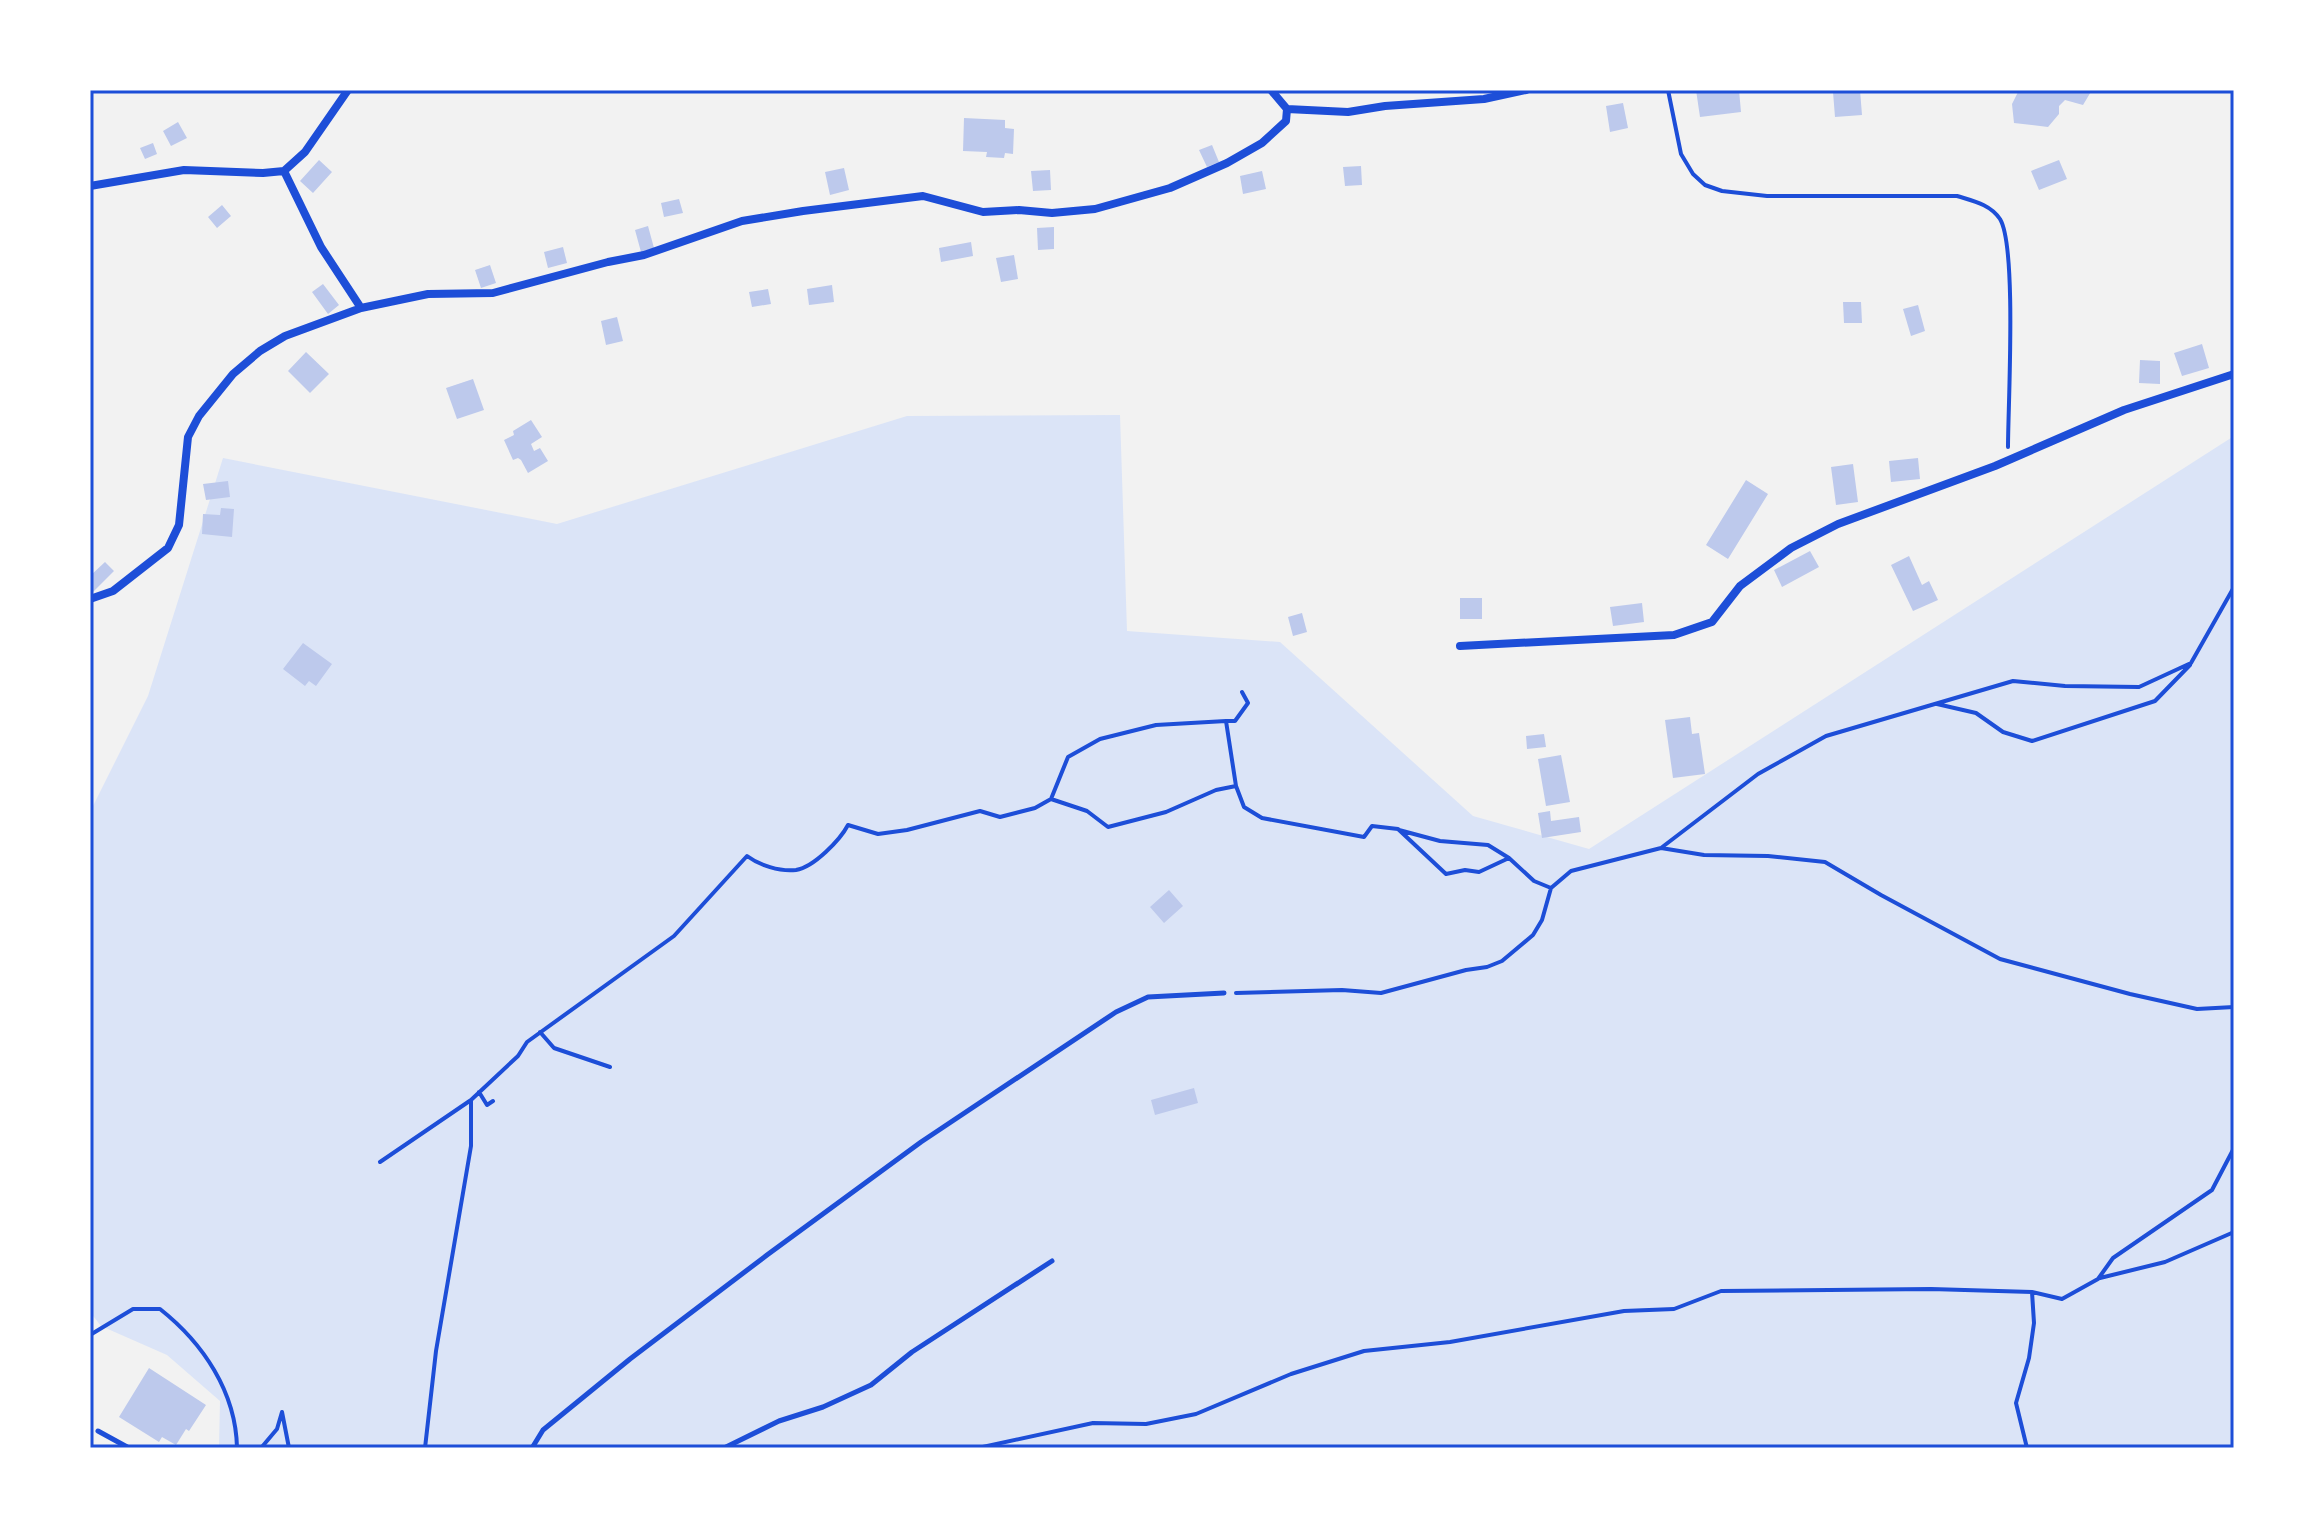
<svg xmlns="http://www.w3.org/2000/svg" width="2324" height="1538" viewBox="0 0 2324 1538" font-family="'Titillium Web',sans-serif">
  <style>
    .green { fill: #dbe4f7 }
    .building { fill: #bdc9ec }
    .lines { fill: none; stroke-linecap: round; stroke-linejoin: round }
    .path { stroke: #1d4ed8; stroke-width: 4 }
    .service { stroke: #1d4ed8; stroke-width: 5 }
    .minor { stroke: #1d4ed8; stroke-width: 8 }
    .neatline { fill: none; stroke: #1d4ed8; stroke-width: 3 }
  </style>
  <rect width="100%" height="100%" fill="#f2f2f2"/>
  <path class="green" d="M1120 415 1127 631 1280 642 1473 816 1589 849 2234 436V1448H219L220 1401 167 1355 101 1326 90 1312V812L148 696 223 458 557 524 907 416Z"/>
  <path class="building" d="M1696 90H1739L1741 112 1700 117Z
    M1860 90 1862 115 1835 117 1833 92Z
    M2019 90H2092L2083 105 2065 100 2059 106V114L2048 127 2014 123 2012 104Z
    M1623 103 1628 128 1610 132 1606 106Z
    M964 118 1005 120V128L1014 129 1013 154 1005 153 1004 158 986 157 987 152 963 151Z
    M178 122 187 138 171 146 163 131Z
    M153 143 157 154 145 159 140 148Z
    M1212 145 1219 162 1207 167 1199 150Z
    M319 160 332 172 313 193 300 181Z
    M2059 160 2067 179 2039 190 2031 171Z
    M1361 166 1362 185 1345 186 1343 167Z
    M844 168 849 190 830 195 825 172Z
    M1050 170 1051 190 1033 191 1031 171Z
    M1262 171 1266 189 1243 194 1240 176Z
    M679 199 683 213 664 217 661 203Z
    M222 205 231 216 217 228 208 217Z
    M648 226 654 248 641 252 635 230Z
    M1054 227V249L1038 250 1037 228Z
    M971 242 973 256 941 262 939 248Z
    M563 247 567 263 548 268 544 252Z
    M1014 255 1018 279 1001 282 996 258Z
    M490 265 496 283 481 288 475 270Z
    M323 284 339 305 328 314 312 292Z
    M832 285 834 302 809 305 807 289Z
    M768 289 771 304 752 307 749 292Z
    M1843 302H1861L1862 323H1844Z
    M1918 305 1925 331 1911 336 1903 309Z
    M617 317 623 341 606 345 601 321Z
    M2202 344 2209 368 2182 376 2174 353Z
    M306 352 329 374 310 393 288 371Z
    M2140 360 2160 361V384L2139 383Z
    M473 379 484 410 457 419 446 388Z
    M531 420 542 437 531 444 534 451 540 448 548 461 528 473 521 460 518 458 513 460 504 440 514 435 513 431Z
    M1918 458 1920 479 1891 482 1889 461Z
    M1853 464 1858 502 1836 505 1831 467Z
    M1746 480 1768 494 1728 559 1706 545Z
    M228 481 230 497 206 500 203 484Z
    M221 508 234 509 232 537 202 534 203 514 220 515Z
    M1810 551 1819 567 1782 587 1774 570Z
    M1909 556 1922 585 1929 581 1938 600 1913 611 1891 565Z
    M105 562 114 571 93 592 90 589V576Z
    M1460 598H1482V619H1460Z
    M1642 603 1644 622 1613 626 1610 607Z
    M1302 613 1307 632 1293 636 1288 617Z
    M303 643 332 664 316 686 309 681 305 686 283 669Z
    M1690 717 1692 734 1699 733 1705 774 1673 778 1665 720Z
    M1544 734 1546 747 1527 749 1526 736Z
    M1561 755 1570 802 1546 806 1538 759Z
    M1550 811 1551 821 1579 817 1581 832 1542 838 1538 813Z
    M1169 890 1183 906 1164 923 1150 907Z
    M1194 1088 1198 1103 1155 1115 1151 1100Z
    M149 1368 206 1405 189 1431 186 1429 176 1445 162 1437 159 1442 119 1417Z"/>
  <g class="lines">
    <path class="path" d="M1668 90 1681 154 1693 174 1705 185 1722 191 1767 196H1957C1973 201 1990 204 2000 219 2017 247 2008 406 2008 447
      M1937 704 1976 713 2003 732 2032 741 2155 701 2190 665
      M1226 721H1235L1248 703 1242 692
      M1051 799 1068 757 1100 739 1156 725 1226 721 1236 786
      M1399 830 1440 841 1488 845 1509 858 1534 881 1551 888 1571 871 1661 848 1758 774 1826 736 2013 681 2065 686 2139 687 2191 663 2234 587
      M1661 848 1704 855 1768 856 1825 862 1881 895 2000 959 2130 994 2197 1009 2234 1007
      M1236 993 1342 990 1381 993 1466 970 1487 967 1502 961 1533 935 1542 920 1551 888
      M540 1032 554 1048 610 1067
      M479 1092 487 1105 493 1101
      M380 1162 471 1100 518 1056 527 1042 674 936 747 856C759 865 780 872 796 870 814 867 840 840 848 825L878 834 907 830 980 811 1000 817 1035 808 1051 799 1087 811 1108 827 1166 812 1216 790 1236 786 1244 807 1262 818 1364 837 1372 826 1398 829 1446 874 1465 870 1479 872 1509 858
      M2100 1278 2165 1262 2234 1232
      M90 1335 133 1309H160C203 1343 236 1392 237 1448
      M261 1448 277 1429 282 1412 289 1448
      M425 1448 436 1351 471 1146V1100
      M978 1448 1093 1423 1146 1424 1196 1414 1291 1374 1364 1351 1450 1342 1624 1311 1674 1309 1721 1291 1931 1289 2032 1292 2062 1299 2098 1279 2113 1258 2212 1190 2234 1148
      M2027 1448 2016 1403 2029 1358 2034 1323 2032 1292"/>
    <path class="service" d="M98 1431 129 1448
      M532 1448 543 1430 630 1359 767 1255 921 1142 1116 1012 1148 997 1224 993
      M724 1448 779 1421 823 1407 871 1385 912 1352 1052 1261"/>
    <path class="minor" d="M1271 90 1287 109
      M284 171 321 247 361 308
      M90 186 184 170 263 173 284 171 305 152 348 90
      M90 599 113 591 168 548 179 525 188 437 199 416 233 374 260 351 285 336 361 308 428 294 493 293 608 262 644 255 742 221 803 211 923 196 983 212 1019 210 1052 213 1095 209 1170 188 1227 163 1262 143 1286 121 1287 109 1348 112 1385 106 1484 99 1526 90
      M1460 646 1674 635 1712 622 1740 586 1791 548 1838 524 1995 466 2124 410 2234 374"/>
  </g>
  <rect width="2324" height="1538" fill="none" stroke="#ffffff" stroke-width="184"/>
  <rect x="92" y="92" width="2140" height="1354" class="neatline"/>
</svg>
